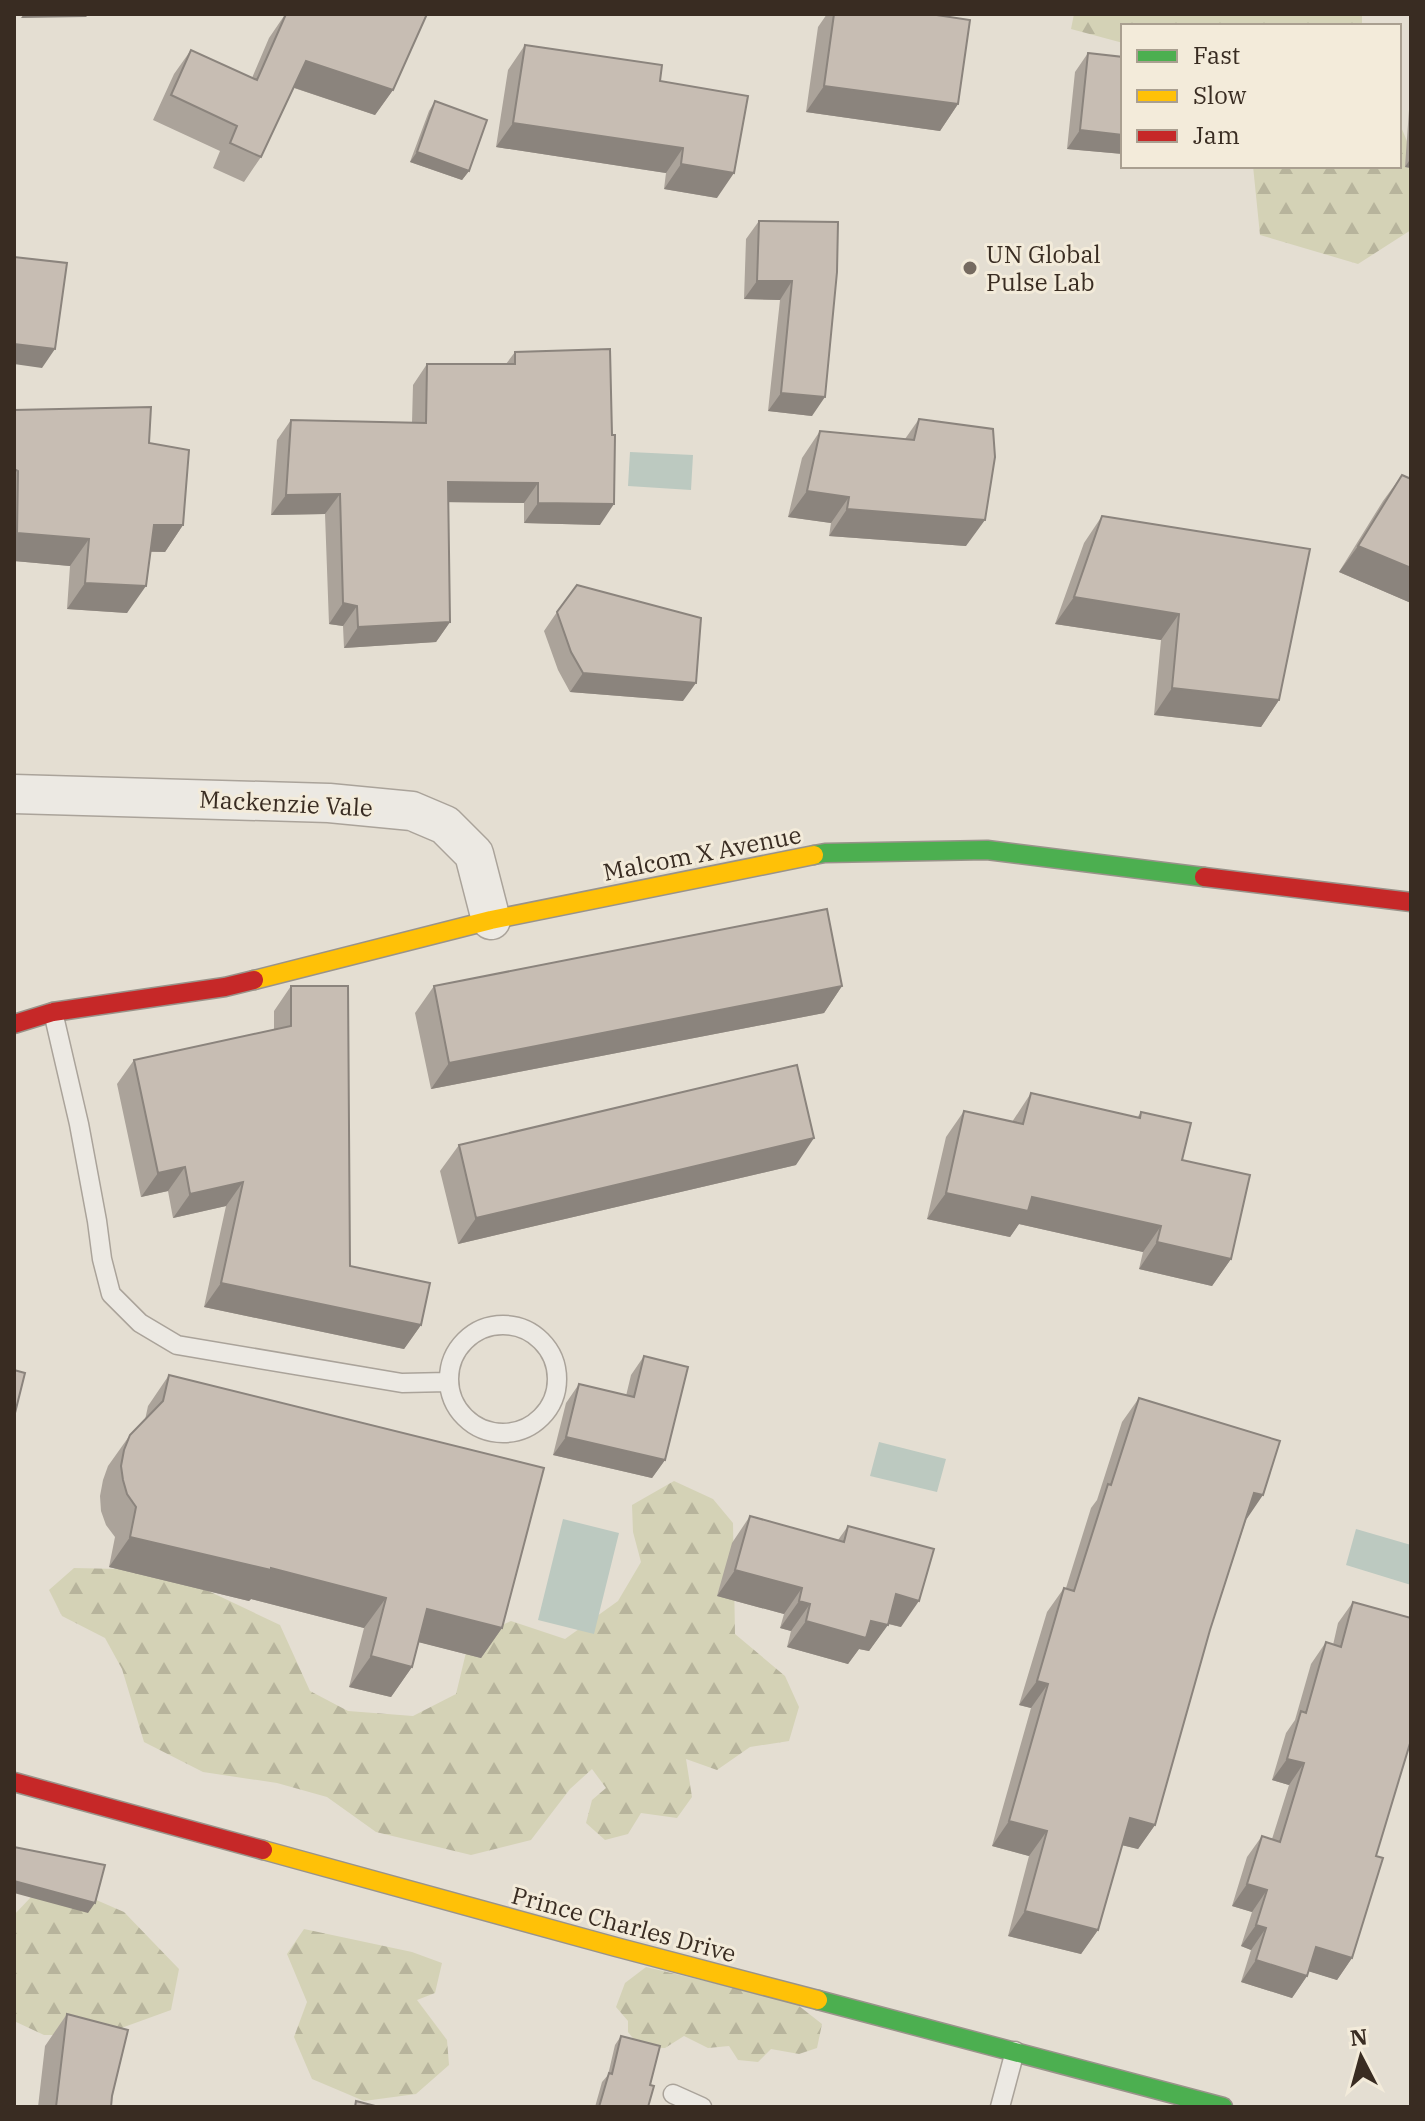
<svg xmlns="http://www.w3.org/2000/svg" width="1425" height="2121" viewBox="0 0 1425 2121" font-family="'IBM Plex Serif',serif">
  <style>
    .forest { fill: url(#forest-firs) }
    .water { fill: #bcc9c0 }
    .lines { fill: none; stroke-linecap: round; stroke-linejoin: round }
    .lane-casing { stroke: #aaa39a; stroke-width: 21 }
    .street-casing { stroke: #aaa39a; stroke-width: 41 }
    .fast-casing { stroke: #99938a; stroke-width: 21 }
    .slow-casing { stroke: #99938a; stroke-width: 21 }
    .jam-casing { stroke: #99938a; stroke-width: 21 }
    .lane { stroke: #ece9e3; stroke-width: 18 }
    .street { stroke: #ece9e3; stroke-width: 38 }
    .fast { stroke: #4caf50; stroke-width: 18 }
    .slow { stroke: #ffc107; stroke-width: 18 }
    .jam { stroke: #c62828; stroke-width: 18 }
    .wall { fill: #aba39a }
    .shaded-wall { fill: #8b847d }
    .building { fill: #c7bdb3; stroke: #8b847d; stroke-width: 2 }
    .poi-dot { fill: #756a60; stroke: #f3ebda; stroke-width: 3 }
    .labels { text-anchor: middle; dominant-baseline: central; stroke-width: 6; stroke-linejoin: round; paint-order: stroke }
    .poi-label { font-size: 24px; fill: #392c22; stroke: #f3ebda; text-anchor: start }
    .street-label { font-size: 24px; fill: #392c22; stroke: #f3ebda }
  </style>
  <defs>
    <pattern id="forest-firs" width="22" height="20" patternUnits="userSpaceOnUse" patternTransform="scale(2)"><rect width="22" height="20" fill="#d4d2b6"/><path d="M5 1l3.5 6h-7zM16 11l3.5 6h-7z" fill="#b7b49c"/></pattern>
  </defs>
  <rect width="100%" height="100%" fill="#e4ded2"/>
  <path class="forest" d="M1074 14H1362V26H1123V43L1071 29Z
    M1399 122 1411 151V230L1358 264 1260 235 1253 166H1399Z
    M674 1481 713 1499 733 1523 735 1634 785 1676 799 1707 789 1741 750 1747 717 1770 686 1759 692 1797 677 1818 641 1813 628 1834 605 1840 586 1823 592 1800 606 1788 592 1769 570 1789 531 1840 471 1855 376 1832 327 1797 277 1783 203 1772 144 1742 122 1669 105 1638 62 1616 49 1590 74 1568 164 1570 280 1625 310 1691 348 1711 413 1716 456 1694 469 1640 511 1621 565 1639 618 1601 641 1562 633 1532 632 1505Z
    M48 1879 124 1912 179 1969 171 2010 102 2035H44L14 2021V1915Z
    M304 1929 412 1952 442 1963 435 1993 417 2000 447 2040 449 2065 416 2094 364 2101 312 2079 294 2037 307 2002 287 1954Z
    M646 1967 794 2002 822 2024 817 2048 799 2054 771 2049 758 2062 738 2060 729 2046 708 2048 684 2036 665 2048 640 2047 628 2032V2021L616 2007 625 1983Z"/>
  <path class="water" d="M630 452 693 455 691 490 628 486Z
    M879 1442 946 1459 937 1492 870 1476Z
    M563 1519 619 1533 594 1634 538 1620Z
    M1356 1529 1411 1545V1585L1346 1565Z"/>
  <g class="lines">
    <defs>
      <path id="lane" d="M53 1012 79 1124 97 1221 102 1259 111 1294 140 1323 177 1345 402 1383 448 1382
        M449 1379a54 54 0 1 1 108 0a54 54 0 1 1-108 0Z
        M673 2094 702 2107
        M1000 2107 1015 2051"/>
      <path id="street" d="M14 794 329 803 412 811 445 825 474 854 491 920"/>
      <path id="fast" d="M814 855 825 853 987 850 1204 877
        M818 2000 1223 2107"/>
      <path id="slow" d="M254 980 491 920 814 855
        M263 1850 616 1947 818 2000"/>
      <path id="jam" d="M1204 877 1411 902
        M14 1024 53 1012 225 987 254 980
        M14 1782 263 1850"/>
    </defs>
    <use href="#lane" class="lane-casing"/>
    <use href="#street" class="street-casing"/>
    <use href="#fast" class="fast-casing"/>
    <use href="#slow" class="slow-casing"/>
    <use href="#jam" class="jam-casing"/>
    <use href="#lane" class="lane"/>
    <use href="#street" class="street"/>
    <use href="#fast" class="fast"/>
    <use href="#slow" class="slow"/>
    <use href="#jam" class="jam"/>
  </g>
  <path class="wall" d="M279 14H427L393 90 375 115 294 88 261 157 244 182 213 168 220 151 153 120 174 74 191 50 252 78 269 38 284 16H278Z
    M827 14H930L958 104 940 131 806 112 818 27Z
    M525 45 660 81 717 198 664 189 666 173 496 147 508 70Z
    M1088 53 1123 154 1067 149 1075 72Z
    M1411 81V168L1405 167Z
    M435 101 469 171 462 180 410 162 429 111Z
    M759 221 838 222 812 416 768 411 780 300 744 299 746 239Z
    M515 352 600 525 524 523V503L448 502 450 622 436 642 344 648 343 626 329 624 325 514 271 515 277 440 291 420 412 423 413 385 427 364H506Z
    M14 410 149 443 183 525 165 552H150L127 613 67 609 70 566 14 561Z
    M919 419 966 546 829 536 831 523 788 517 802 458 820 431 905 439Z
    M1402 475 1411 479V603L1339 572 1383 501Z
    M1102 516 1279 700 1261 727 1154 715 1161 640 1055 624 1084 543Z
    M557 612 683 701 570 692 558 670 544 631Z
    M291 986 350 1266 421 1325 404 1349 204 1307 226 1206 173 1218 168 1191 141 1197 117 1084 134 1060 274 1030V1011Z
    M434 986H842L824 1013 431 1089 415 1013Z
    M1031 1093 1137 1118 1141 1112 1182 1160 1231 1259 1212 1286 1139 1269 1143 1252 1019 1224 1010 1237 927 1219 946 1137 964 1111 1012 1122Z
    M459 1145 796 1165 458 1244 440 1171Z
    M644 1356 665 1460 652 1478 553 1455 566 1403 579 1384 626 1396 631 1375Z
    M169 1375 502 1628 481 1658 419 1642 412 1667 391 1697 349 1687 364 1628 251 1599 249 1601 109 1567 115 1537 106 1525 101 1511 100 1496 103 1480 108 1466 130 1435 145 1420 148 1406Z
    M1139 1398 1246 1520 1210 1630 1155 1825 1138 1849 1122 1845 1098 1930 1081 1954 1008 1936 1029 1856 992 1846 1031 1708 1019 1705 1047 1612 1064 1588H1066L1091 1508 1097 1500 1122 1422Z
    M750 1516 838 1540 848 1526 901 1627 888 1624 869 1651 859 1649 848 1664 787 1647 791 1631 780 1628 784 1614 717 1596 732 1543Z
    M1353 1602 1376 1856 1352 1958 1337 1980 1309 1971 1307 1976 1292 1998 1241 1982 1251 1950 1241 1946 1252 1912 1232 1906 1247 1857 1262 1836 1272 1839 1289 1785 1272 1780 1286 1733 1295 1720 1311 1664 1326 1642 1333 1645 1338 1623Z
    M67 2014 112 2096 111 2107H38L45 2046Z
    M621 2036 650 2085 648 2107H595L602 2082 608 2075 615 2045Z"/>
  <path class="shaded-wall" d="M24 14H89L86 17 21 18Z
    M306 61 393 90 375 115 289 86Z
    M824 86 958 104 940 131 806 112Z
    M513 123 683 148 666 173 496 147Z
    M1080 130 1123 135V154L1067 149Z
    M417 152 469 171 462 180 410 162Z
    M1411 158V168L1405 167Z
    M681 164 734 173 717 198 664 189Z
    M757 281H792L780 300 744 299Z
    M14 344 55 349 42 368 14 364Z
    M781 393 825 397 812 416 768 411Z
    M448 482 538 483 524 503 434 502Z
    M807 491 849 497 831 523 788 517Z
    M340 494 325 514 271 515 286 495Z
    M538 503 614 504 600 525 524 523Z
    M847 509 985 520 966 546 829 536Z
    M154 525H183L165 552 135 551Z
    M17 533 89 539 70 566 14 561V536Z
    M1358 546 1411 568V603L1339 572Z
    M85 583 146 586 127 613 67 609Z
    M1074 597 1179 614 1161 640 1055 624Z
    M343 603 357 606 343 626 329 624Z
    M450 622 436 642 344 648 358 627Z
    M583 673 696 683 683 701 570 692Z
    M1172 688 1279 700 1261 727 1154 715Z
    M842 986 824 1013 431 1089 449 1063Z
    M814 1138 796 1165 458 1244 476 1218Z
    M185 1167 168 1191 141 1197 158 1173Z
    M243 1182 226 1206 173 1218 190 1194Z
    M946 1193 1032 1197 1161 1226 1143 1252 1019 1224 1010 1237 927 1219Z
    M1157 1242 1231 1259 1212 1286 1139 1269Z
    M221 1283 421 1325 404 1349 204 1307Z
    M566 1437 665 1460 652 1478 553 1455Z
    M1254 1493 1263 1495 1246 1520Z
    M130 1537 271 1568 386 1598 364 1628 251 1599 249 1601 109 1567Z
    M735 1570 802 1588 784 1614 717 1596Z
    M896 1594 919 1601 901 1627 878 1621Z
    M799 1601 810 1604 791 1631 780 1628Z
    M427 1609 502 1628 481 1658 406 1639Z
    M806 1621H871L888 1625 869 1651 859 1649 848 1664 787 1647Z
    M371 1656 412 1667 391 1697 349 1687Z
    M1037 1681 1048 1684 1031 1708 1019 1705Z
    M1287 1759 1304 1763 1289 1785 1272 1780Z
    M1130 1818 1155 1825 1138 1849 1113 1843Z
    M1009 1821 1047 1831 1029 1856 992 1846Z
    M14 1881 95 1903 88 1913 14 1893Z
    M1247 1884 1267 1890 1252 1912 1232 1906Z
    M1025 1911 1098 1930 1081 1954 1008 1936Z
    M1256 1925 1266 1928 1251 1950 1241 1946Z
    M1316 1947 1352 1958 1337 1980 1301 1969Z
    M1256 1960 1307 1976 1292 1998 1241 1982Z"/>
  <path class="building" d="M286 14H427L393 90 306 61 261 157 230 143 237 126 171 95 191 50 257 80Z
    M834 14H930L970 20 958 104 824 86Z
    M525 45 662 65 660 81 748 96 734 173 681 164 683 148 513 123Z
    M1088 53 1123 57V135L1080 130Z
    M435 101 487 120 469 171 417 152Z
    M759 221 838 222 837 272 825 397 781 393 792 281H757Z
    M14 257 67 263 55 349 14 344Z
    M610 349 612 435H615L614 504 538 503V483L448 482 450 622 358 627 357 606 343 603 340 494 286 495 291 420 426 423 427 364H515V352Z
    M151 407 149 443 189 450 183 525H154L146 586 85 583 89 539 17 533 18 471 14 469V410Z
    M919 419 993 429 995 457 985 520 847 509 849 497 807 491 820 431 914 440Z
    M1402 475 1411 479V568L1358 546Z
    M1102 516 1310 549 1279 700 1172 688 1179 614 1074 597Z
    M577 585 701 618 696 683 583 673 571 652 557 612Z
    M827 909 842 986 449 1063 434 986Z
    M291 986H348L350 1266 430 1283 421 1325 221 1283 243 1182 190 1194 185 1167 158 1173 134 1060 291 1026Z
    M797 1065 814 1138 476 1218 459 1145Z
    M1031 1093 1140 1118 1141 1112 1191 1123 1182 1160 1250 1175 1231 1259 1157 1242 1161 1226 1032 1197 1028 1211 946 1193 964 1111 1023 1124Z
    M644 1356 688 1367 665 1460 566 1437 579 1384 634 1397Z
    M14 1370 25 1373 14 1417Z
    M169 1375 544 1468 502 1628 427 1609 412 1667 371 1656 386 1598 271 1568V1570L130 1537 136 1507 127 1494 123 1480 121 1466 124 1450 130 1435 163 1401Z
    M1139 1398 1280 1441 1263 1495 1254 1493 1210 1630 1155 1825 1130 1818 1098 1930 1025 1911 1047 1831 1009 1821 1048 1684 1037 1681 1064 1588 1074 1591 1108 1484 1111 1485Z
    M750 1516 844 1542 848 1526 934 1549 919 1601 896 1594 888 1625 871 1621 866 1638 806 1621 810 1604 799 1601 802 1588 735 1570Z
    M1353 1602 1411 1618V1740L1376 1856 1383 1858 1352 1958 1316 1947 1307 1976 1256 1960 1266 1928 1256 1925 1267 1890 1247 1884 1262 1836 1280 1842 1304 1763 1287 1759 1301 1711 1306 1713 1326 1642 1341 1647Z
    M14 1847 105 1865 95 1903 14 1881Z
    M67 2014 128 2030 112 2096 111 2107H56Z
    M621 2036 660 2046 650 2085 654 2086 648 2107H599L609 2073 612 2074Z
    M356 2101 379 2107H355Z"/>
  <circle class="poi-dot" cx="970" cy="268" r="8"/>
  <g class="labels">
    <g class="poi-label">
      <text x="986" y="254">UN Global<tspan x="986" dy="28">Pulse Lab</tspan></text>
    </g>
    <g class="street-label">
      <text transform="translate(286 803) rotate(3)">Mackenzie Vale</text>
      <text transform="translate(702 853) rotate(-11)">Malcom X Avenue</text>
      <text transform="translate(624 1924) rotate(15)">Prince Charles Drive</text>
    </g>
  </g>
  <rect width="1425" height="2121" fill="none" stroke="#392c22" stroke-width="32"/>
  <rect x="1121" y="24" width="280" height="144" fill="#f3ebda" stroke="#a99f90" stroke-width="2"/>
  <rect x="1137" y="50" width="40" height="12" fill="#4caf50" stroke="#a99f90" stroke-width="2"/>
  <text x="1193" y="64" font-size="24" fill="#392c22">Fast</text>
  <rect x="1137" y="90" width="40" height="12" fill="#ffc107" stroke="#a99f90" stroke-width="2"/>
  <text x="1193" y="104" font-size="24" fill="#392c22">Slow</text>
  <rect x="1137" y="130" width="40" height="12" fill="#c62828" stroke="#a99f90" stroke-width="2"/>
  <text x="1193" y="144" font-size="24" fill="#392c22">Jam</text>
  <g transform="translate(1361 2057) rotate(354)" stroke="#f3ebda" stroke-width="6" paint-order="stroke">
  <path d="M0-6L14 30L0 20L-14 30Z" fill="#392c22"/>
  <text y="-12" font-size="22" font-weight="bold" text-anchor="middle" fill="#392c22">N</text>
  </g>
</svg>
